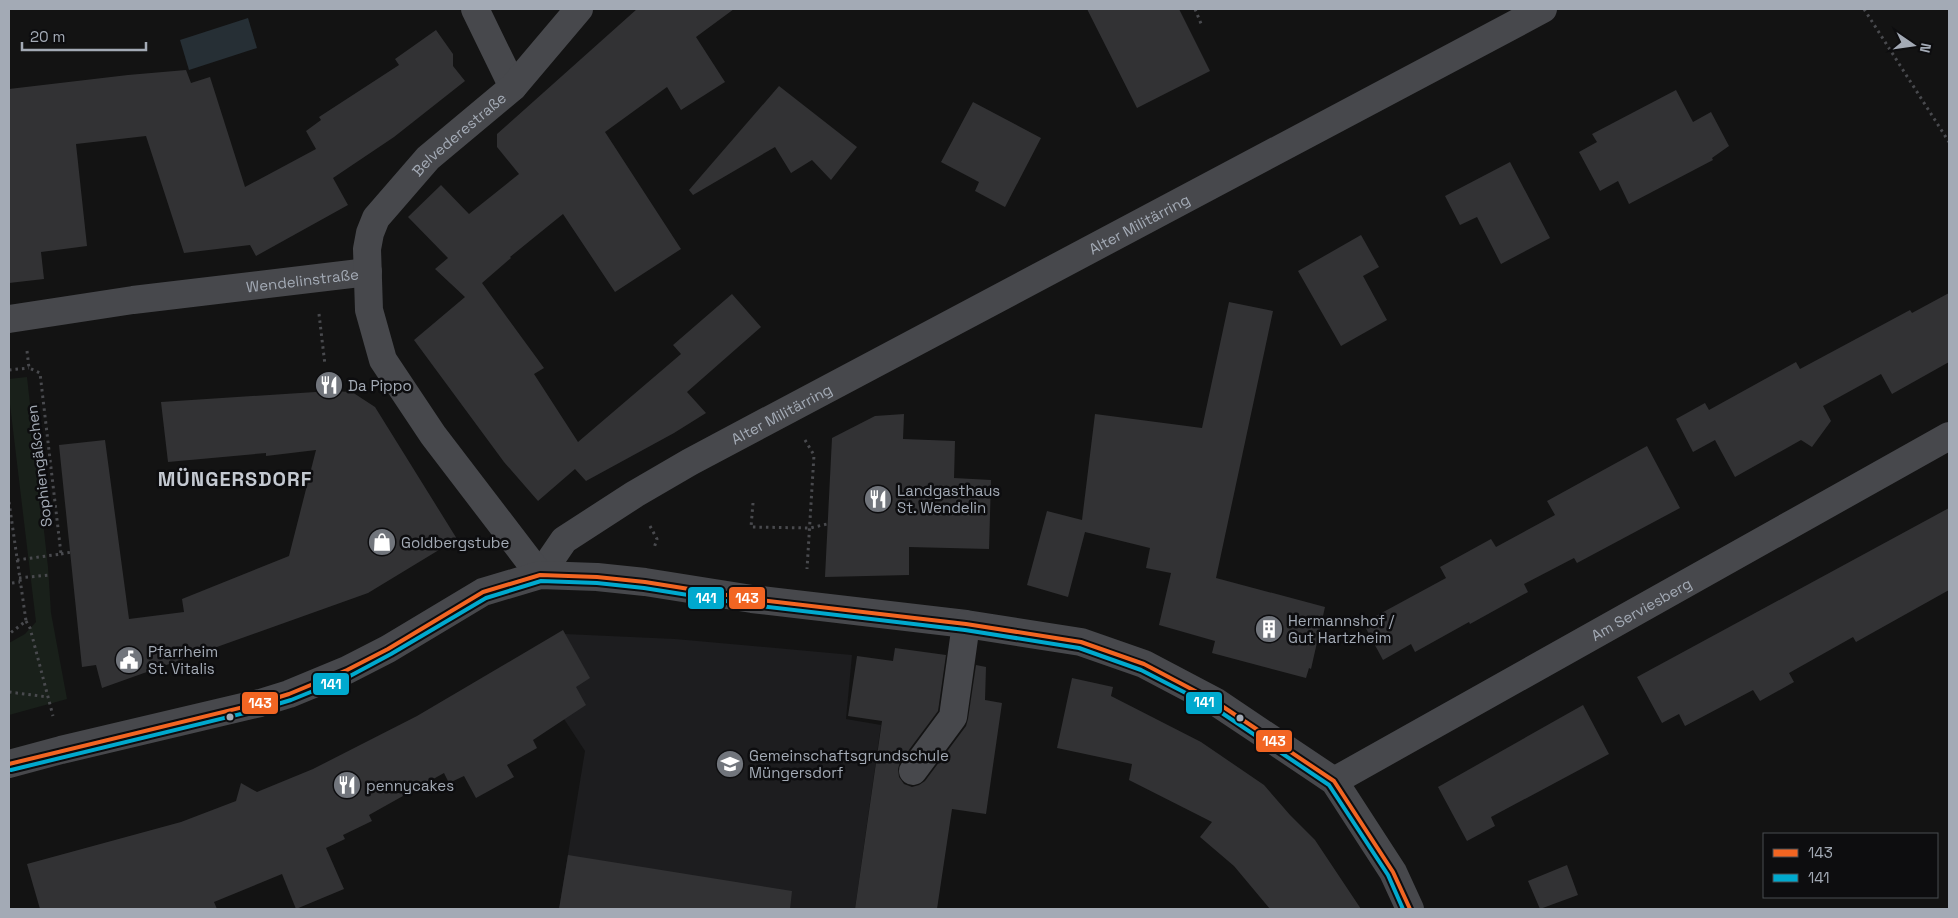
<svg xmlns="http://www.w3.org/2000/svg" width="1958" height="918" viewBox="0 0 1958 918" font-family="'Space Grotesk',sans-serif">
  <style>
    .built { fill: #1d1d1f }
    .green { fill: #19201a }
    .water { fill: #262f35 }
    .building { fill: #323234 }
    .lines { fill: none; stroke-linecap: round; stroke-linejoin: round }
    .path { stroke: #494a4e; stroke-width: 3; stroke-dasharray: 2.5 4; stroke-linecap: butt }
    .minor { stroke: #47484c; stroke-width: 28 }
    .bus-1-casing { stroke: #0d0d0f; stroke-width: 8 }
    .bus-2-casing { stroke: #0d0d0f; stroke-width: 8 }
    .bus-1 { stroke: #f26522; stroke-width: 4 }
    .bus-2 { stroke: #00a9ce; stroke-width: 4 }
    .bus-dot { fill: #a3aab5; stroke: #0d0d0f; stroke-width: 2 }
    .labels { text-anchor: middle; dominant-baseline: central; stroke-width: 5; stroke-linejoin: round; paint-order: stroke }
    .street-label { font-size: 15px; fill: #a3aab5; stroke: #0d0d0f }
    .poi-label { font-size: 15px; fill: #a3aab5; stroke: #0d0d0f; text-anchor: start }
    .district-label { font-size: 20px; font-weight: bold; letter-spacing: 1px; fill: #c4c9d1; stroke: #0d0d0f }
    .line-badge { stroke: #0d0d0f; stroke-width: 2 }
    .badge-label { font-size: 14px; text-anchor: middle; font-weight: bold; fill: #fff }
  </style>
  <rect width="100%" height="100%" fill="#131313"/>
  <path class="built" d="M565 634 675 639 852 655 846 719 881 725 855 909H559L585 751 564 719 527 652Z"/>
  <path class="green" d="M27 377 48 567 51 613 67 699 9 715V643L25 634 36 622 9 396V379Z"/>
  <path class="water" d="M248 18 257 48 189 70 180 40Z"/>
  <path class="building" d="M637 9H734L696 37 725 82 681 110 667 87 605 132 681 249 615 292 563 214 510 257 511 258 482 283 544 368 534 374 578 442 681 354 673 345 732 294 761 327 687 392 706 413 674 433 586 481 575 469 538 501 504 462 414 340 465 297 435 269 448 258 408 217 441 185 469 214 519 174 497 147V134Z
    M1087 9H1179L1210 71 1137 108Z
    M436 30 453 54V66L465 81 394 137 333 178 348 205 256 256 250 245 184 253 146 136 76 144 87 246 41 252 44 279 9 283V89L128 75 186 70 191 83 210 77 245 187 316 149 306 131 321 120 319 117 399 65 395 59Z
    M779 86 857 147 831 180 812 160 791 173 775 147 693 195 689 190Z
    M1676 90 1693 122 1711 112 1729 146 1712 158 1713 160 1629 204 1618 181 1600 191 1579 152 1597 142 1592 134Z
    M973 102 1041 138 1005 207 975 191 979 182 941 162Z
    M1510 162 1550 238 1501 264 1477 217 1460 225 1445 196Z
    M1361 235 1379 267 1363 276 1387 320 1341 346 1298 271Z
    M1949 293V362L1892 394 1881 374 1823 406 1831 421 1812 447 1801 440 1735 477 1715 440 1693 452 1676 419 1705 403 1709 410 1796 362 1800 369 1910 310 1912 313Z
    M1229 302 1273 311 1216 578 1325 607 1311 669 1309 668 1306 678 1212 653 1215 641 1159 625 1171 573 1146 568 1150 548 1085 532 1068 597 1027 585 1047 511 1082 520 1095 414 1202 428Z
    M331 391 352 392 375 407 457 539 368 593 102 688 96 665 82 667 59 445 105 440 129 619 184 612 182 599 289 556 316 450 266 456V453L168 462 161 402Z
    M904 414 903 439 955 441 954 478 991 480 989 549 909 547V575L825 577 832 438 875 416Z
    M1647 446 1680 508 1577 563 1574 558 1524 584 1528 592 1470 624 1469 622 1415 652 1411 644 1383 660 1363 623 1446 578 1440 567 1491 539 1496 547 1555 515 1547 501Z
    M1949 508V590L1856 642 1853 637 1789 673 1794 682 1760 701 1753 690 1685 726 1679 714 1662 723 1637 677Z
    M563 630 590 678 576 687 586 705 533 740 537 748 507 765 514 777 476 798 464 776 449 783 444 773 369 815 372 821 343 835 345 839 326 848 344 889 296 909 282 874 214 902 217 909H40L27 864 181 822 236 801 241 783 257 792 313 769 417 716Z
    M895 648 946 655 938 711 900 762 898 769 899 777 904 784 912 787 919 785 925 781 966 726 968 719 976 665 986 667 985 700 1002 703 986 814 952 809 937 909H855L882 721 848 716 857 656 893 661Z
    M1072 678 1113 687 1111 696 1201 742 1264 785 1290 815 1315 840 1361 909H1270L1234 866 1200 837 1212 822 1129 780 1132 764 1057 748Z
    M1583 705 1609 754 1491 817 1495 826 1467 841 1438 787Z
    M568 855 792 891 790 909H559Z
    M1567 865 1578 895 1540 909 1528 881Z"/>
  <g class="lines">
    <path class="path" d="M1195 9 1202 26
      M1864 9 1949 142
      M319 314 325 365
      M27 351 29 368
      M9 370 29 368
      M805 440 814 455 807 569
      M9 502 26 621 9 634
      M753 503 751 527 810 528 827 524
      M650 526 657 539 654 548
      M61 554 72 552
      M17 560 61 554 40 373 29 368
      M19 578 49 575
      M12 583 20 582
      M26 621 30 628 53 716
      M9 692 48 697"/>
    <g class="minor">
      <path d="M475 9 513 87"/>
      <path id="s1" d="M9 319 133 300 368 272"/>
      <path id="s2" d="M540 575 564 540 635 494 690 462 1543 9"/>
      <path id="s3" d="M540 575 433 435 383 360 369 310 367 249 370 233 376 218 428 158 513 87 579 9"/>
      <path d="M9 764 61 750 260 703 289 694 347 670 388 649 483 592 540 575 597 577 645 582 752 599 966 624 1081 642 1144 664 1216 702 1334 781 1393 872 1410 909"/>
      <path d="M913 771 953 717 966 624"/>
      <path id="s4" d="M1334 781 1949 436"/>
    </g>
    <defs>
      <path id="bus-1" d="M9 764 260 703 289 694 347 670 388 649 483 592 540 575 597 577 645 582 752 599 966 624 1081 642 1144 664 1216 702 1334 781 1393 872 1410 909"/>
      <path id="bus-2" d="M11 770 261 709 291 700 350 676 391 654 486 598 541 581 597 583 644 588 751 605 965 630 1079 648 1141 670 1213 707 1329 785 1388 875 1403 909"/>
    </defs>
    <use href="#bus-1" class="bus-1-casing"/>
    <use href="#bus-2" class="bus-2-casing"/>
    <use href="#bus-1" class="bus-1"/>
    <use href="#bus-2" class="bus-2"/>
  </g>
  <defs>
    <symbol id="restaurant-disc" viewBox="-11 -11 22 22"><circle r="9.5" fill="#71757c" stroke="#0d0d0f"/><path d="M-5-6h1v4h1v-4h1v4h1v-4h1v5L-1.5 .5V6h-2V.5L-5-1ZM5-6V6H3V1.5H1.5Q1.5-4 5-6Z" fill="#fff"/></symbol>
    <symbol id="shop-disc" viewBox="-11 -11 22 22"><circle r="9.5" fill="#71757c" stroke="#0d0d0f"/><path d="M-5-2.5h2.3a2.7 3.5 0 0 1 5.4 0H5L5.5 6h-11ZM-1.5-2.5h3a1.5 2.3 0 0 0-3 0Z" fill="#fff"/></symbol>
    <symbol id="building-disc" viewBox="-11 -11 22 22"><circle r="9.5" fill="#71757c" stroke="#0d0d0f"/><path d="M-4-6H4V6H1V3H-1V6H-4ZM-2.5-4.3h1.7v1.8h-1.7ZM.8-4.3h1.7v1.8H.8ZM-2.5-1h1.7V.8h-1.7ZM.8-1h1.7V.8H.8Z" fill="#fff"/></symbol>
    <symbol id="civic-disc" viewBox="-11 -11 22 22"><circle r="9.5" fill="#71757c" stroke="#0d0d0f"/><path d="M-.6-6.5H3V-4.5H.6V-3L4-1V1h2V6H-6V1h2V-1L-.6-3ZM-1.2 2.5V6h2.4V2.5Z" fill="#fff"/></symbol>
    <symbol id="school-disc" viewBox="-11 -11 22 22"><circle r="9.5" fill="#71757c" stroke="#0d0d0f"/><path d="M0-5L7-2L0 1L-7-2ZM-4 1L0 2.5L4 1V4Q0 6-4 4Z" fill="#fff"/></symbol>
  </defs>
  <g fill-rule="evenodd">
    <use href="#restaurant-disc" x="313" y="369" width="32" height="32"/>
    <use href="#restaurant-disc" x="862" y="483" width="32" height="32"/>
    <use href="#shop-disc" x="366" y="526" width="32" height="32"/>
    <use href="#building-disc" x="1253" y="613" width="32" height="32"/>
    <use href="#civic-disc" x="113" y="644" width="32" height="32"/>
    <use href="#school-disc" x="714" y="748" width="32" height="32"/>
    <use href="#restaurant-disc" x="331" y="769" width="32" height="32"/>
  </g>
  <g class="bus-dot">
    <circle cx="230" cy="717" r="4.5"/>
    <circle cx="1240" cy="718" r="4.5"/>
  </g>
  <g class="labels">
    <g class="street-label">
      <text stroke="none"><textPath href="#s3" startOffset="530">Belvederestraße</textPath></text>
      <text stroke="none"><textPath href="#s2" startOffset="699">Alter Militärring</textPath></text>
      <text stroke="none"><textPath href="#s1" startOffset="296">Wendelinstraße</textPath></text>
      <text stroke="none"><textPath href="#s2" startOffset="294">Alter Militärring</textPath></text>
      <text transform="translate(39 466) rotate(-97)">Sophiengäßchen</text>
      <text stroke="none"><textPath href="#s4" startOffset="352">Am Serviesberg</textPath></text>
    </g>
    <g class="poi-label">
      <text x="348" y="385">Da Pippo</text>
      <text x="897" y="490">Landgasthaus<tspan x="897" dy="17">St. Wendelin</tspan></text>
      <text x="401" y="542">Goldbergstube</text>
      <text x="1288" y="620">Hermannshof /<tspan x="1288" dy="17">Gut Hartzheim</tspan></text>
      <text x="148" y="651">Pfarrheim<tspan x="148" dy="17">St. Vitalis</tspan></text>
      <text x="749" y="755">Gemeinschaftsgrundschule<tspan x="749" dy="17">Müngersdorf</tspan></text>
      <text x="366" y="785">pennycakes</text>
    </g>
    <g class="district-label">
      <text x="235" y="479">MÜNGERSDORF</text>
    </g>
  </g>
  <g class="line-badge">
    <rect x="687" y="586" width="38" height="24" rx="5" fill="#00a9ce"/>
    <rect x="728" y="586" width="38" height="24" rx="5" fill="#f26522"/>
    <rect x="312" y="672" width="38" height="24" rx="5" fill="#00a9ce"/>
    <rect x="1185" y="691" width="38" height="24" rx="5" fill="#00a9ce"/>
    <rect x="241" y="691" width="38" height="24" rx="5" fill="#f26522"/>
    <rect x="1255" y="729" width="38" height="24" rx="5" fill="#f26522"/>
  </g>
  <g class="badge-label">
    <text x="706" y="603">141</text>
    <text x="747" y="603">143</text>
    <text x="331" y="689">141</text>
    <text x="1204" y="707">141</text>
    <text x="260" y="708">143</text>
    <text x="1274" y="746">143</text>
  </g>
  <rect width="1958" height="918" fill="none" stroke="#a3aab5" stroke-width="20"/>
  <rect x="1763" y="833" width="175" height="65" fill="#0d0d0f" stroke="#494c51"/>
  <rect x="1773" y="849" width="25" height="8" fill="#f26522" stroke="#494c51"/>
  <text x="1808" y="858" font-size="15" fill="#a3aab5">143</text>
  <rect x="1773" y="874" width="25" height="8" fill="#00a9ce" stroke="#494c51"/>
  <text x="1808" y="883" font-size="15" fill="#a3aab5">141</text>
  <g transform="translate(1913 45) rotate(103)" stroke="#0d0d0f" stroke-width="4" paint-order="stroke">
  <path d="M0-4L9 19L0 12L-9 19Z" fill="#a3aab5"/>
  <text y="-8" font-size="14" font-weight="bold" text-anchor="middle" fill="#a3aab5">N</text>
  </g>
  <path d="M22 42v8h124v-8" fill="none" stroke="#a3aab5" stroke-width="2.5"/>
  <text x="30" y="42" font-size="15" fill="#a3aab5" stroke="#0d0d0f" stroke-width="4" paint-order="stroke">20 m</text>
</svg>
